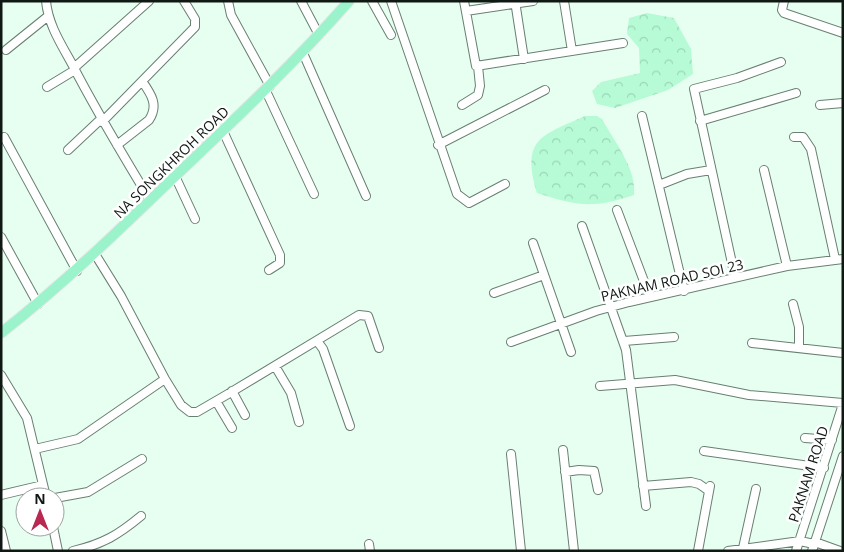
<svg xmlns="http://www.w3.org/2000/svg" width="844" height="552" viewBox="0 0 844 552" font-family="'Open Sans',sans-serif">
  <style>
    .forest { fill: url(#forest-crowns) }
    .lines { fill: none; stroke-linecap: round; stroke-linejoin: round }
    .minor-casing { stroke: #697f72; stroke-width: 10 }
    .major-casing { stroke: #e7e8e8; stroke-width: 12 }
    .minor { stroke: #fff; stroke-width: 8 }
    .major { stroke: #9bf3cb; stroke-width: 10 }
    .labels { text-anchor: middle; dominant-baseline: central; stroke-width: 5; stroke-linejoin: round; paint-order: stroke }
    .street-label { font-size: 14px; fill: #101814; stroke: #fff }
  </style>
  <defs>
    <pattern id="forest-crowns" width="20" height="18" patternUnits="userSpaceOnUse" patternTransform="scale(1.25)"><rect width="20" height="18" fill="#b6fbd5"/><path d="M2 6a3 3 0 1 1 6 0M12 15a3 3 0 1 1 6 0" fill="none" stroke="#9bd6b6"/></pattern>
  </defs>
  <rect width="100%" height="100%" fill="#e6fff1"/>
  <path class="forest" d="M647 13 674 18 691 49 693 74 668 90 615 108 597 104 592 91 601 82 640 73 639 48 627 34 629 18Z
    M585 116H597L602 119C614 141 637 169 634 195 592 209 578 206 537 193 521 138 541 136 585 116Z"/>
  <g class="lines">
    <defs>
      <path id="minor" d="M46 1C48 24 61 44 72 64 96 111 123 155 150 200
        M228 1 231 15 270 86
        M301 1 319 35
        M372 1 391 35
        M391 1 457 194 469 203 505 184
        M464 1 476 66 623 43
        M515 1 524 59
        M564 1 572 51
        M784 1 782 10 784 13 843 33
        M466 11 533 1
        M6 50 47 17
        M303 53 366 196
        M74 68 149 1
        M47 87 75 70
        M266 91 314 194
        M462 105 478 95 480 86 478 66
        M820 105 843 103
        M642 116 684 291
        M700 121 796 93
        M102 122 195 27V19L184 1
        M223 131 280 255V263L269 270
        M4 137 77 271
        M794 137H803L811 149 835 259
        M117 145 149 120C159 105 151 94 142 81
        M438 145 545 90
        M68 150 101 119
        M764 170 787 266
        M175 176 195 219
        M659 185 687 174 711 170
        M617 210 650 297
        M582 226 626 350 646 506
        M1 237 38 304
        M533 243 571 352
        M95 254 121 296 165 379 181 405 190 412H197L228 394 359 315 368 316 379 348
        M735 277 694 89 737 78 781 62
        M494 293 544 275
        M793 304 799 327V348
        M317 341 323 349 350 426
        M624 341 674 337
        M511 342 596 311 629 302 787 266 843 259
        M752 343 843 353
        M275 366 291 393 299 422
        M1 375 27 418 46 497
        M600 386 675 380 749 395 843 403
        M232 391 245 415
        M216 401 232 428
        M805 438 832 440
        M35 449 78 439 165 379
        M563 450 574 551
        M704 451 824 468
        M511 454 521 551
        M565 472 579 470 594 471 598 490
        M643 486 691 482 699 484 709 491
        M1 495 43 485
        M55 498 88 492 142 459
        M53 527 58 551
        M1 531 6 551
        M815 542 840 551
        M369 544 370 551
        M743 548 756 489
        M73 551C103 544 118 535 141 516
        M698 551 710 486
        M728 551 800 541 814 544
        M796 551 843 404
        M812 551 843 456"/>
      <path id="major" d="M1 333C61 286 115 234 170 181 232 122 293 65 349 1"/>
    </defs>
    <use href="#minor" class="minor-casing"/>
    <use href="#major" class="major-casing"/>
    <use href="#minor" class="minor"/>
    <use href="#major" class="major"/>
  </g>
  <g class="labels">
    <g class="street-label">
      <text transform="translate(171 162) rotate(-44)">NA SONGKHROH ROAD</text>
      <text transform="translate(672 280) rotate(-13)">PAKNAM ROAD SOI 23</text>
      <text transform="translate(808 474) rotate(-72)">PAKNAM ROAD</text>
    </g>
  </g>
  <rect width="844" height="552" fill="none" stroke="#101814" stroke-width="5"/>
  <g transform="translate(40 512)"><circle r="24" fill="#ffffff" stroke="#9fa3a1"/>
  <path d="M0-4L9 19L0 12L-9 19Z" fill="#b82850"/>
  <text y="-8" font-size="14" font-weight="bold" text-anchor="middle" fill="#101814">N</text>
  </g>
</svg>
